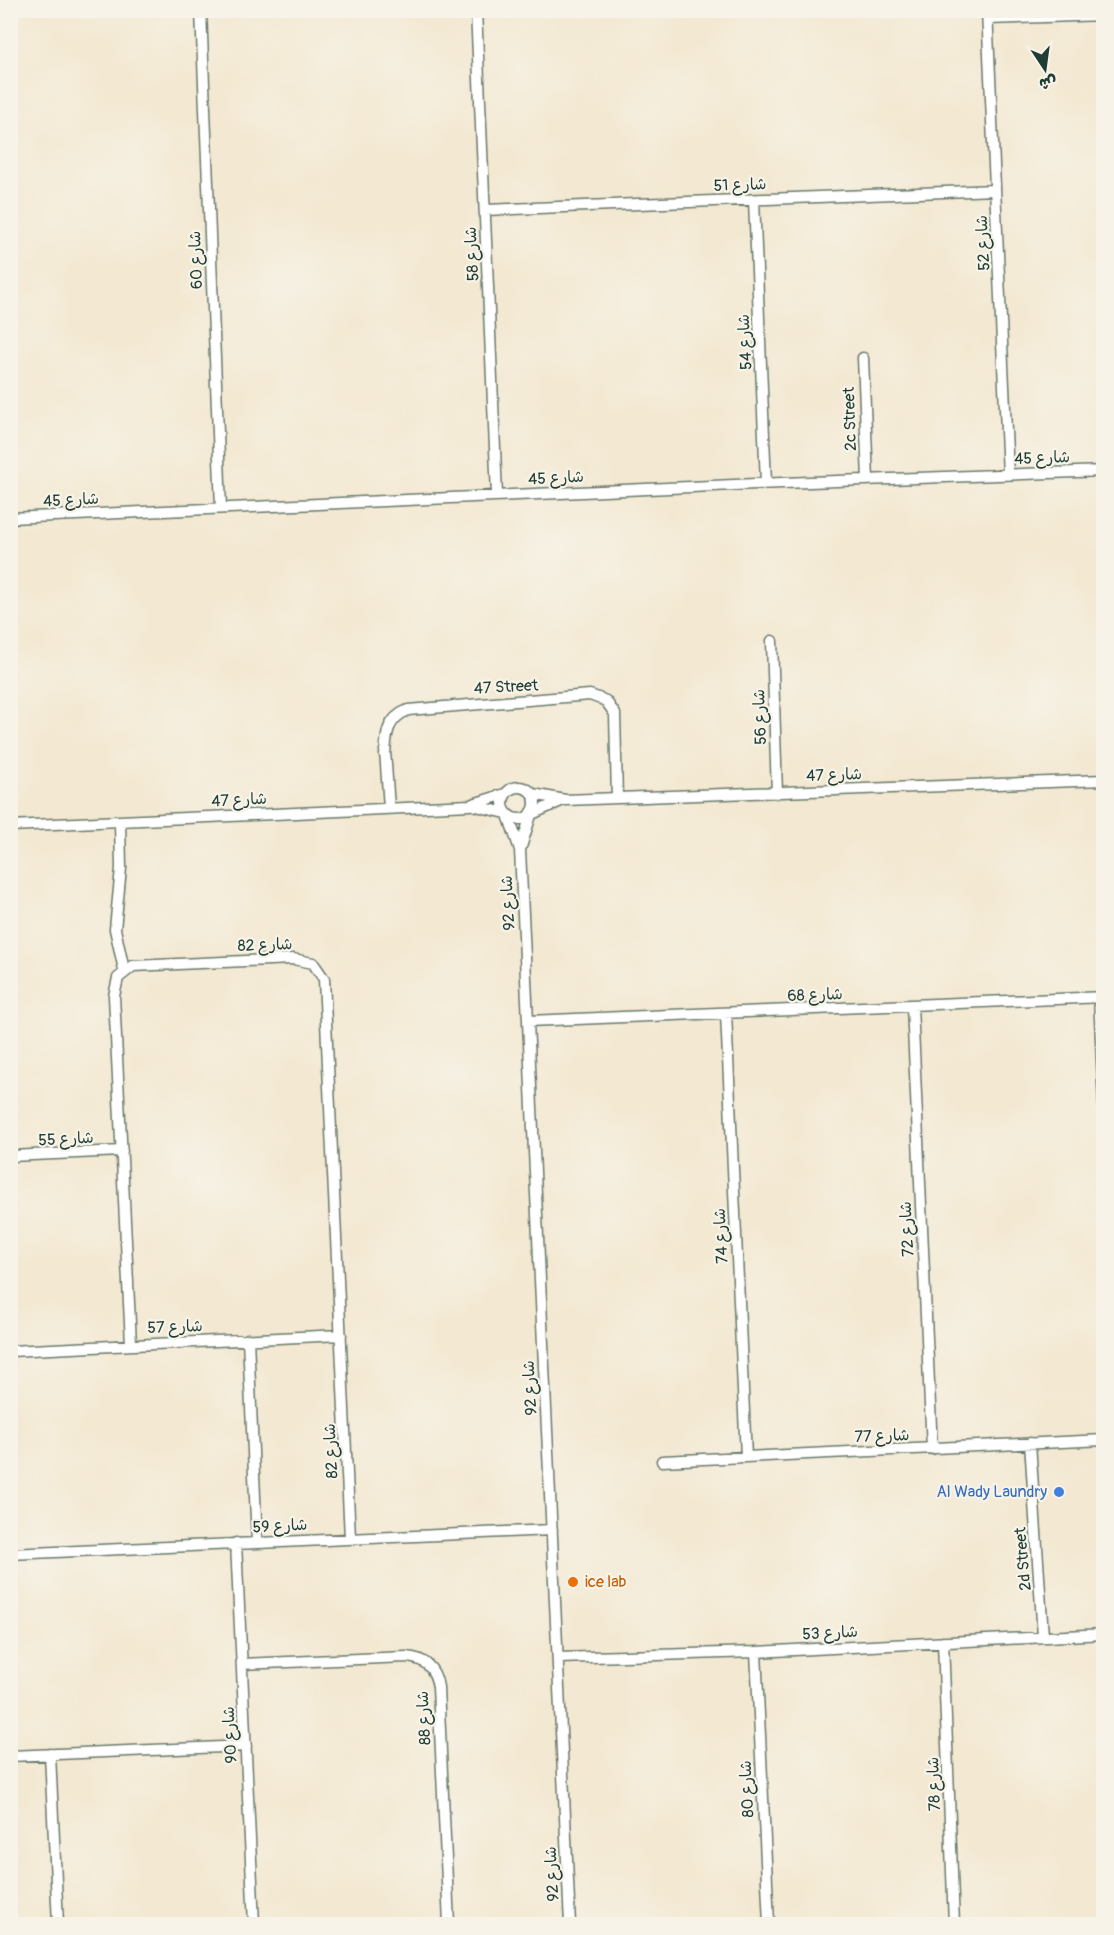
<svg xmlns="http://www.w3.org/2000/svg" width="1114" height="1935" viewBox="0 0 1114 1935" font-family="Pangolin,'Playpen Sans Arabic',sans-serif">
  <style>
    .lines { fill: none; stroke-linecap: round; stroke-linejoin: round }
    .minor-casing { stroke: #69796b; stroke-width: 13 }
    .minor { stroke: #fff; stroke-width: 10 }
    .shop-dot { fill: #3f7fe0; stroke: #f7f3e8; stroke-width: 2 }
    .food-dot { fill: #e8710a; stroke: #f7f3e8; stroke-width: 2 }
    .labels { text-anchor: middle; dominant-baseline: central; stroke-width: 4.5; stroke-linejoin: round; paint-order: stroke }
    .street-label { font-size: 16px; fill: #1f3d34; stroke: #f7f3e8 }
    .shop-label { font-size: 16px; fill: #366cbe; stroke: #f7f3e8; text-anchor: end }
    .food-label { font-size: 16px; fill: #c56008; stroke: #f7f3e8; text-anchor: start }
  </style>
  <rect width="100%" height="100%" fill="#f7f3e8"/>
  <filter id="ink" filterUnits="userSpaceOnUse"><feTurbulence type="fractalNoise" baseFrequency=".0167" numOctaves="2"/><feDisplacementMap in="SourceGraphic" scale="12" xChannelSelector="R" yChannelSelector="G"/><feConvolveMatrix kernelMatrix="1 2 1 2 8 2 1 2 1" color-interpolation-filters="sRGB"/></filter>
  <filter id="wash" filterUnits="userSpaceOnUse"><feTurbulence type="fractalNoise" baseFrequency=".008" numOctaves="4" result="noise"/><feDisplacementMap in="SourceGraphic" scale="24" xChannelSelector="R" yChannelSelector="G"/><feGaussianBlur stdDeviation="1.35" result="paint"/><feColorMatrix in="noise" values="0 0 0 0 0 0 0 0 0 0 0 0 0 0 0 0 0 1.4 0 .05"/><feComposite in="paint" operator="in"/></filter>
  <g filter="url(#wash)">
    <rect width="100%" height="100%" fill="#f3e8d1"/>
  </g>
  <g filter="url(#ink)">
    <g class="lines">
      <defs>
        <path id="minor" d="M201 10 221 508
          M476 10 497 495
          M987 10 1008 475
          M988 19 1104 15
          M754 200 766 483
          M485 210 995 190
          M863 358 868 480
          M10 518 756 484 1104 471
          M772 641 777 793
          M385 750 389 808
          M385 756C386 736 386 719 408 710L590 695 606 701 615 714 617 798
          M503 803a16 16 0 1 1 32 0a16 16 0 1 1-32 0Z
          M533 794 565 800 1104 780
          M476 806 506 813
          M532 814 561 801
          M508 815 520 850 570 1924
          M120 821 121 868 115 929 124 970
          M10 826 470 805 505 794
          M521 847 531 815
          M1099 997 1104 1105
          M912 1006 932 1449
          M726 1013 746 1457
          M528 1021 1104 997
          M10 1156 122 1151
          M248 1339 257 1542
          M131 1344 114 996 118 978 133 966 293 959 313 963 324 979 350 1538
          M10 1351 341 1335
          M1030 1443 1043 1636
          M662 1461 1104 1440
          M236 1543 254 1924
          M10 1554 552 1530
          M943 1642 954 1924
          M756 1652 769 1924
          M558 1658 756 1652 1104 1634
          M242 1664 406 1657C425 1658 435 1668 438 1687L449 1924
          M50 1754 58 1924
          M10 1756 246 1746"/>
      </defs>
      <use href="#minor" class="minor-casing"/>
      <use href="#minor" class="minor"/>
    </g>
  </g>
  <circle class="shop-dot" cx="1059" cy="1492" r="6"/>
  <circle class="food-dot" cx="573" cy="1582" r="6"/>
  <g class="labels">
    <g class="street-label">
      <text transform="translate(740 185) rotate(-2)">شارع 51</text>
      <text transform="translate(983 243) rotate(-93)">شارع 52</text>
      <text transform="translate(472 254) rotate(-93)">شارع 58</text>
      <text transform="translate(196 260) rotate(-92)">شارع 60</text>
      <text transform="translate(745 342) rotate(-93)">شارع 54</text>
      <text transform="translate(850 419) rotate(-92)">2c Street</text>
      <text transform="translate(1042 458) rotate(-2)">شارع 45</text>
      <text transform="translate(556 478) rotate(-3)">شارع 45</text>
      <text transform="translate(71 500) rotate(-3)">شارع 45</text>
      <text transform="translate(506 687) rotate(-3)">47 Street</text>
      <text transform="translate(760 717) rotate(-92)">شارع 56</text>
      <text transform="translate(834 775) rotate(-2)">شارع 47</text>
      <text transform="translate(239 800) rotate(-3)">شارع 47</text>
      <text transform="translate(508 903) rotate(-93)">شارع 92</text>
      <text transform="translate(265 945) rotate(-2)">شارع 82</text>
      <text transform="translate(815 995) rotate(-2)">شارع 68</text>
      <text transform="translate(66 1139) rotate(-3)">شارع 55</text>
      <text transform="translate(907 1229) rotate(-93)">شارع 72</text>
      <text transform="translate(721 1236) rotate(-93)">شارع 74</text>
      <text transform="translate(175 1327) rotate(-2)">شارع 57</text>
      <text transform="translate(530 1388) rotate(-93)">شارع 92</text>
      <text transform="translate(882 1436) rotate(-2)">شارع 77</text>
      <text transform="translate(331 1451) rotate(-93)">شارع 82</text>
      <text transform="translate(280 1526) rotate(-3)">شارع 59</text>
      <text transform="translate(1023 1559) rotate(-95)">2d Street</text>
      <text transform="translate(830 1633) rotate(-3)">شارع 53</text>
      <text transform="translate(424 1718) rotate(-93)">شارع 88</text>
      <text transform="translate(230 1735) rotate(-93)">شارع 90</text>
      <text transform="translate(934 1784) rotate(-92)">شارع 78</text>
      <text transform="translate(747 1789) rotate(-93)">شارع 80</text>
      <text transform="translate(552 1874) rotate(-93)">شارع 92</text>
    </g>
    <g class="shop-label">
      <text x="1047" y="1492">Al Wady Laundry</text>
    </g>
    <g class="food-label">
      <text x="585" y="1582">ice lab</text>
    </g>
  </g>
  <rect width="1114" height="1935" fill="none" stroke="#f7f3e8" stroke-width="36"/>
  <g transform="translate(1045 69) rotate(167)" stroke="#f7f3e8" stroke-width="4.5" paint-order="stroke">
  <path d="M0-4.5L10 22L0 15L-10 22Z" fill="#1f3d34"/>
  <text y="-9" font-size="16" font-weight="bold" text-anchor="middle" fill="#1f3d34">ش</text>
  </g>
</svg>
